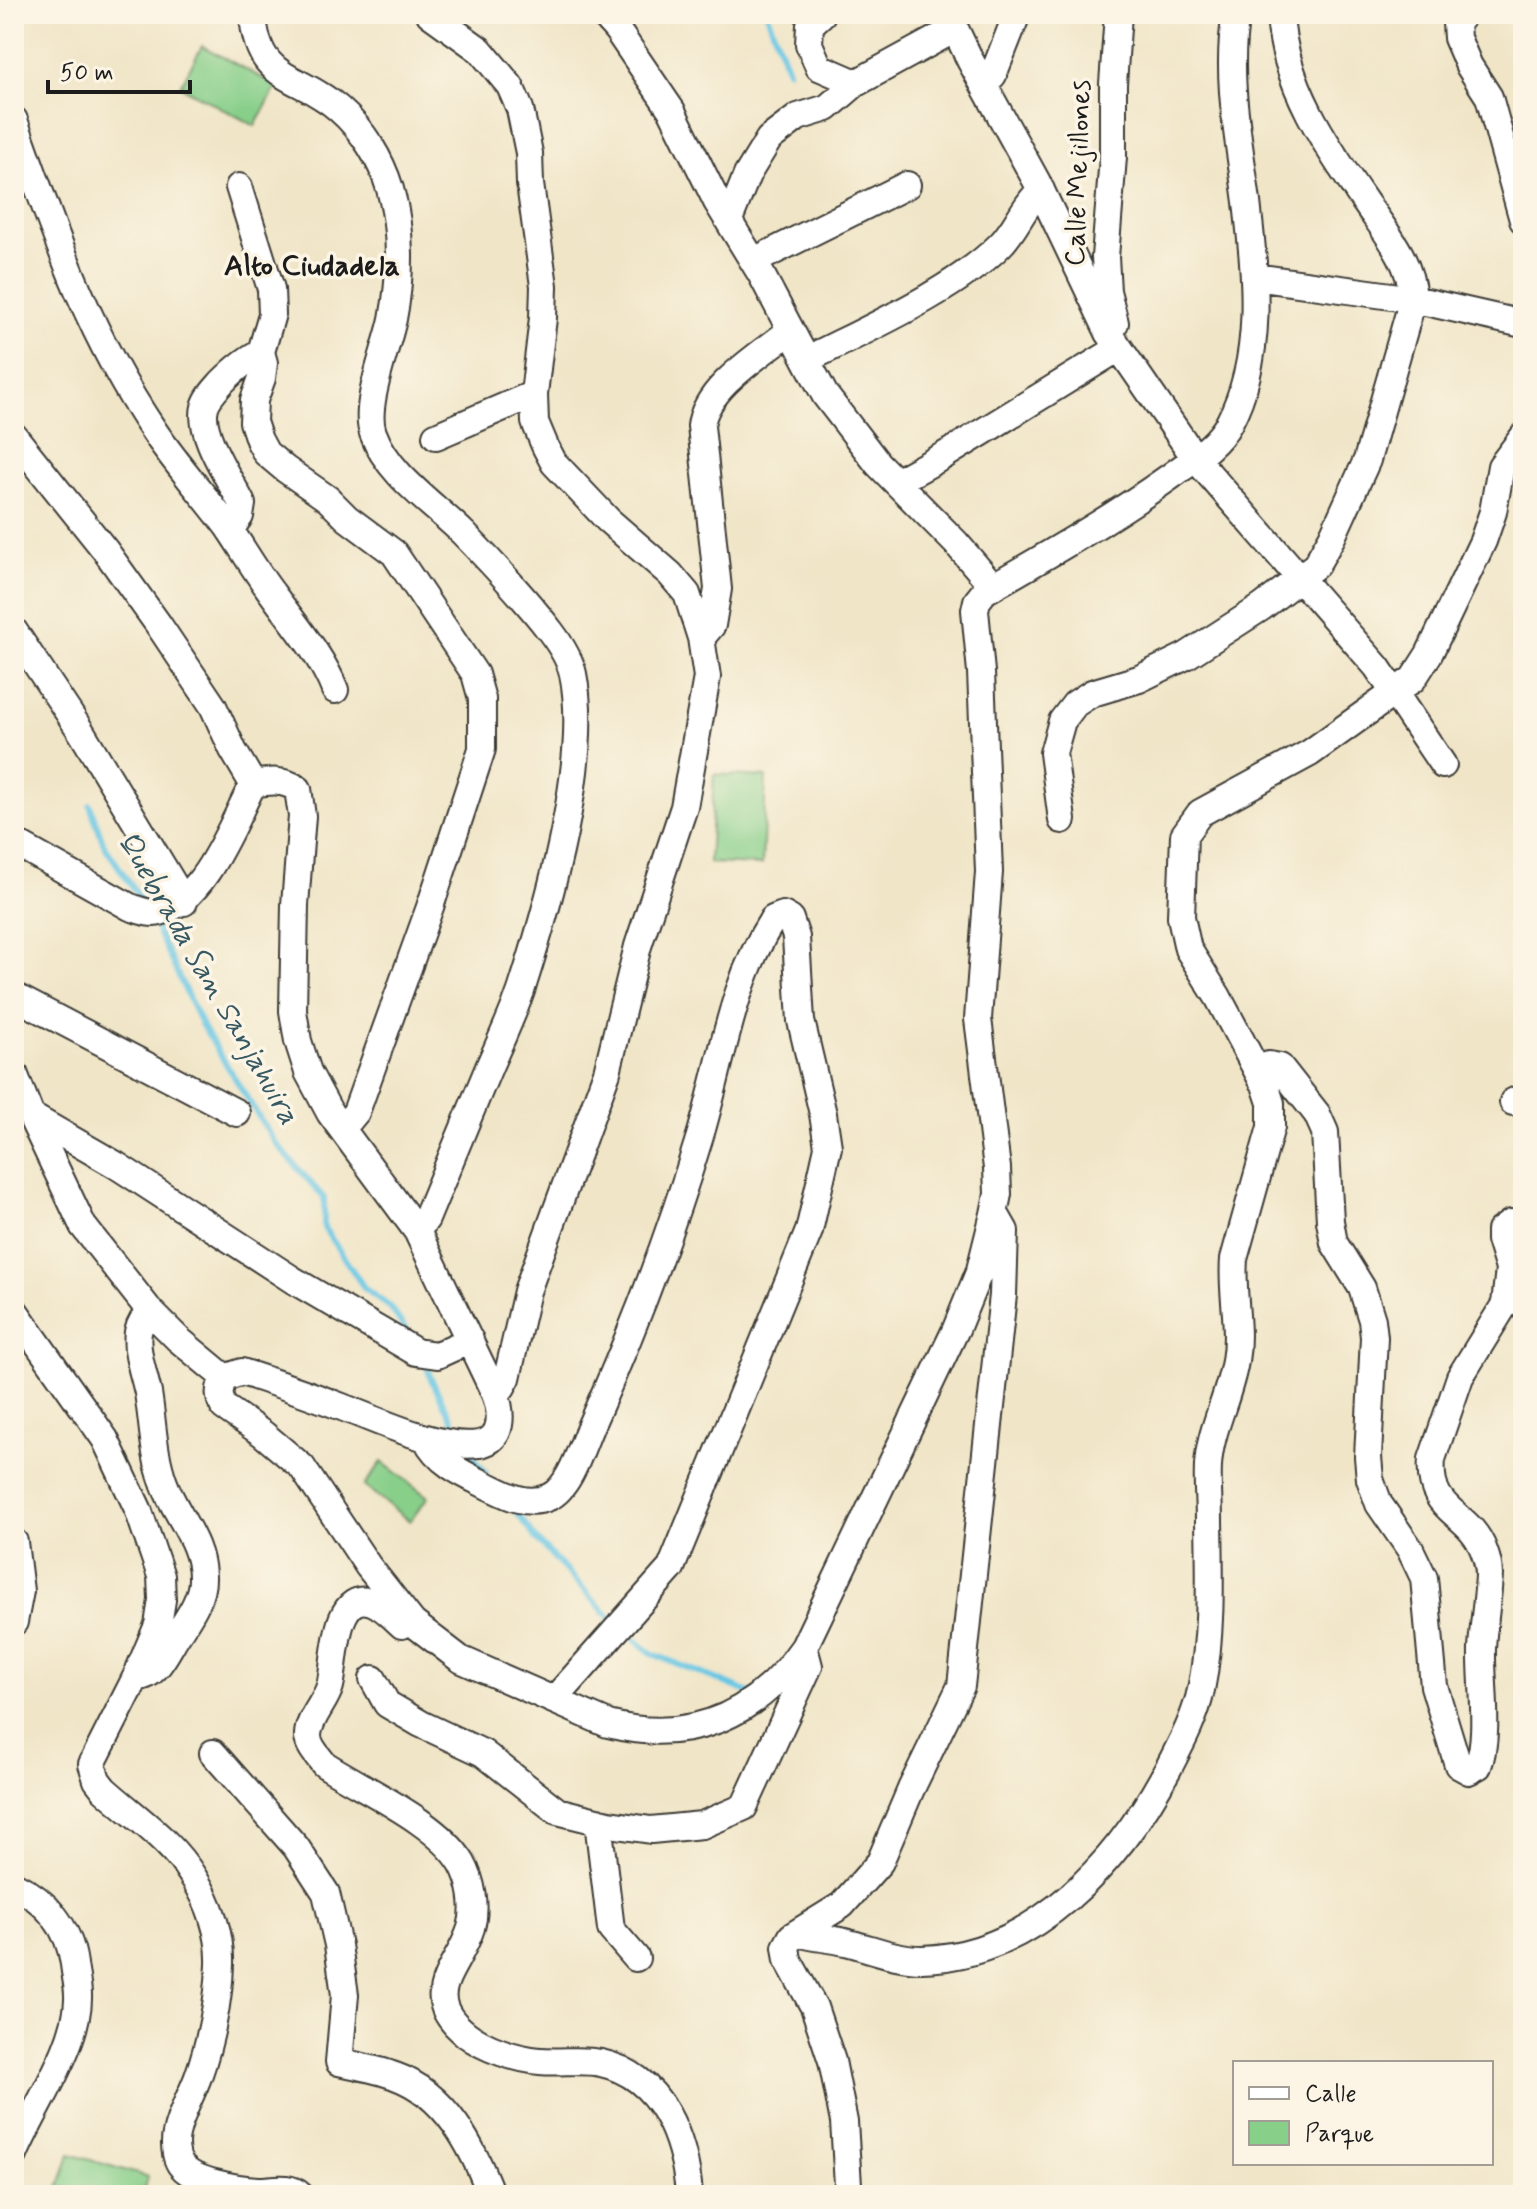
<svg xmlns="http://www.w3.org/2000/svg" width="1537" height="2209" viewBox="0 0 1537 2209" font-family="Mynerve,sans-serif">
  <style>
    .green { fill: #88cf8a; stroke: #527653; stroke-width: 2 }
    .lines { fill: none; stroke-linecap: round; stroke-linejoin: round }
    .stream { stroke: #66c6e4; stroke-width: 6 }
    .minor-casing { stroke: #3c3a36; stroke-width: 30 }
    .minor { stroke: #fff; stroke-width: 26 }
    .labels { text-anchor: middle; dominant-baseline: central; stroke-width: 7; stroke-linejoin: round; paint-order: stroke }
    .street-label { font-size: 28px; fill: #1c1c1c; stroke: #fcf5e5 }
    .neighbourhood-label { font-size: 30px; font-weight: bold; fill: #1c1c1c; stroke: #fcf5e5 }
    .water-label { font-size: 30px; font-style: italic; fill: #365862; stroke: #fcf5e5 }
  </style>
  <rect width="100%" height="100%" fill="#fcf5e5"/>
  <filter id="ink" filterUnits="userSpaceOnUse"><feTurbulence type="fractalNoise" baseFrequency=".0125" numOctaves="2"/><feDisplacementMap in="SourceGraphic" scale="16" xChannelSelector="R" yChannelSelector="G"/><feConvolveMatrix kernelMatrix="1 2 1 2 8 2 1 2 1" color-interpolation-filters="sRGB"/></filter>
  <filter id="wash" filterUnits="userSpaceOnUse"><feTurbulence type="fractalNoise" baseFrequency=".006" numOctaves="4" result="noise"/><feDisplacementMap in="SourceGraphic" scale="32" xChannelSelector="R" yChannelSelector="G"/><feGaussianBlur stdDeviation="1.8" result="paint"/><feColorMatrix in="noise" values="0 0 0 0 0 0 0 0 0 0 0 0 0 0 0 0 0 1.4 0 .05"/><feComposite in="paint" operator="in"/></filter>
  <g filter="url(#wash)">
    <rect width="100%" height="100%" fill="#f0e5c7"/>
    <path class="green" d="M202 46 277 86 255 126 180 86Z
      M714 774 766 777 762 865 709 863Z
      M382 1462 428 1497 410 1521 364 1486Z
      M70 2154 148 2177 143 2195H72L58 2191Z"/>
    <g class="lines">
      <path class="stream" d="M767 14 788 70
        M90 805 104 845 143 903
        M152 920 201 1024 274 1141 324 1198V1228L365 1289 390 1307 411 1337
        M425 1361 431 1379 461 1437
        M471 1454 486 1473
        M513 1507 536 1539 614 1622
        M625 1632 653 1654 750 1693"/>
    </g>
  </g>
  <g filter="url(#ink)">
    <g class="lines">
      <defs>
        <path id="minor" d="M253 14C257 83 298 73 339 109 363 130 381 159 390 189 402 229 401 279 393 319 387 348 363 406 373 433 388 475 434 504 464 534 494 565 525 598 551 632 560 644 570 660 573 674 591 760 548 907 521 991 512 1016 500 1042 489 1067 468 1118 447 1168 426 1219L417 1231
          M430 14 480 50 510 86 520 109 529 153 530 184 544 286 543 318 534 394 535 422 545 446 554 463 608 520 670 574 687 594 701 638 707 677 684 807 638 946 607 1072 527 1291 507 1378 502 1387 495 1394
          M603 14 617 30 672 111 717 202 761 274 825 395 878 464 956 543 993 586
          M822 14 810 25 809 44 819 67 856 83
          M948 14 970 60 1037 182 1109 333 1195 458 1377 667 1443 765
          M1464 14 1456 23 1457 38 1469 66 1489 97 1523 220
          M984 84 993 75 1017 14
          M14 120C54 232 87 332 154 431 176 464 204 495 228 527 243 549 256 572 272 593 294 624 321 654 335 690
          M239 187 271 289 272 314 261 352 264 363 262 378 254 400 253 422 259 440 266 453 285 469 328 499 347 518 394 553 475 674 482 699V749L430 907 356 1112 342 1129
          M729 220 747 175 769 139 798 117 827 108 856 83 955 29
          M754 261 907 185
          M1254 277 1413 299 1523 324
          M1115 323 1107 291 1105 257 1113 157V84L1118 14
          M808 359C867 329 954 291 1000 245 1017 228 1023 206 1041 190
          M14 436 105 550 158 624 213 706 233 750 253 784
          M436 436 534 394
          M896 482 945 455 1119 348
          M230 530 240 516 242 504C231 480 198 434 205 407 207 398 216 389 222 382 234 370 246 359 261 352
          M14 631 82 733 184 902
          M701 638 712 625 718 589 701 426C705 388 760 355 790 331
          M1062 820 1053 753 1062 721 1075 704 1092 693 1139 679 1186 656 1262 607 1316 565 1332 537 1367 460 1413 299C1411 260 1386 233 1365 202 1327 147 1283 83 1280 14
          M14 842 130 907C140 910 150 915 160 912 204 901 233 822 253 784 270 781 283 779 298 789L302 816 295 905 293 1011 298 1041 308 1072 330 1113 417 1231 495 1394C502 1412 504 1441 479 1444 440 1450 379 1421 342 1407 309 1394 276 1383 242 1372L225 1378C218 1388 218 1397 224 1407L263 1434 302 1467 368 1566 413 1623 460 1659 608 1724C690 1745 756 1716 804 1647L956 1329 980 1270 994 1214 998 1194 997 1168 978 1019 989 872 981 672 975 610 977 601 985 591C1048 555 1111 519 1171 476 1191 461 1217 446 1229 423 1265 355 1255 274 1247 202 1239 140 1225 76 1236 14
          M14 996 237 1113
          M14 1073 31 1116 83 1226 150 1311 178 1339 225 1378
          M1262 1080 1218 997 1188 949 1181 917 1184 835 1200 813 1310 753 1413 679 1429 654 1483 541 1493 512 1501 466 1523 437
          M1513 1102 1523 1097
          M31 1116 116 1165 293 1280 416 1352 437 1355 470 1340
          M14 1310 105 1439 138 1509 161 1576 162 1600 158 1625 136 1677 92 1764 97 1780 104 1789C136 1818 171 1840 194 1878 210 1903 221 1934 220 1964 219 2001 210 2043 198 2077 191 2096 180 2114 176 2134 174 2143 175 2156 180 2164 192 2182 238 2189 259 2190 273 2190 289 2185 300 2195
          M426 1438C437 1462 463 1474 486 1485 506 1495 527 1507 549 1497 570 1488 582 1445 591 1425 633 1331 670 1235 700 1136 722 1063 731 984 773 919L783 915 790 919 796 937 801 1021 823 1114 828 1147 809 1231 671 1568 554 1700
          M14 1542 20 1591 14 1622
          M402 1625C393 1617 383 1606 372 1602 333 1589 336 1664 330 1686 326 1702 307 1720 308 1737 309 1747 318 1756 324 1764 364 1790 437 1822 462 1863 472 1881 477 1907 471 1928 458 1970 417 1995 466 2034 485 2049 517 2059 540 2061 560 2063 581 2059 601 2063 662 2076 685 2140 689 2195
          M138 1677C154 1677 164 1657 171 1645 182 1625 202 1603 202 1579 203 1542 175 1515 164 1483 153 1454 153 1422 148 1393 144 1374 135 1351 138 1332 140 1323 144 1318 150 1311
          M373 1679 387 1704 421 1724 483 1753 557 1811 609 1824 651 1830 702 1825 744 1807 809 1666 805 1651
          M213 1753 296 1847 326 1893 338 1945 345 1995 339 2062C358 2066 377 2069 395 2076 446 2094 473 2147 491 2195
          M598 1821 611 1929 636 1958
          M14 1885C47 1901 69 1927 74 1964 75 1974 78 1985 78 1995 80 2043 33 2109 14 2155
          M798 1933C814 1938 829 1938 845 1942 871 1948 895 1959 922 1959 1035 1956 1120 1860 1169 1767 1182 1742 1195 1718 1201 1690 1212 1636 1210 1576 1209 1521 1209 1503 1207 1484 1208 1466 1210 1429 1229 1398 1235 1361 1241 1327 1231 1293 1234 1259L1271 1127V1103L1262 1076 1269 1065 1280 1067 1317 1114 1325 1132 1330 1221 1334 1243 1362 1288 1372 1320 1374 1337 1368 1457 1370 1479 1379 1504 1410 1549 1424 1578 1434 1686 1458 1765 1469 1771 1478 1766C1490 1735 1481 1684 1482 1649 1483 1625 1488 1600 1489 1575 1489 1567 1487 1559 1484 1551 1469 1509 1427 1515 1432 1459L1460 1377 1505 1304 1509 1269 1500 1240V1231L1511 1223 1523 1227
          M846 2195 848 2185 844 2122 832 2061 814 2007 788 1960 786 1947 792 1936 842 1905 880 1862 911 1789 961 1686 1003 1295 1005 1231 997 1217"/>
      </defs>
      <use href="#minor" class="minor-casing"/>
      <use href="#minor" class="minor"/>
    </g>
  </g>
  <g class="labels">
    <g class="street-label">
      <text transform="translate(1079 173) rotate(-88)">Calle Mejillones</text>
    </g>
    <g class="neighbourhood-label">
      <text x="312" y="266">Alto Ciudadela</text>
    </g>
    <g class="water-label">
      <text transform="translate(208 978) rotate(60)">Quebrada San Sanjahuira</text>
    </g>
  </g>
  <rect width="1537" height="2209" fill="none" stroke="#fcf5e5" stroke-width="48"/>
  <rect x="1233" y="2061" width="260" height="104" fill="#fcf5e5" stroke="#a29e95" stroke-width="2"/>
  <rect x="1249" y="2087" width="40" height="12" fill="#ffffff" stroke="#a29e95" stroke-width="2"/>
  <text x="1305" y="2101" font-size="24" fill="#1c1c1c">Calle</text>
  <rect x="1249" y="2121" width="40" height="24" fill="#88cf8a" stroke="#a29e95" stroke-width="2"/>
  <text x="1305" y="2141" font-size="24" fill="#1c1c1c">Parque</text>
  <path d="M48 80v12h142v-12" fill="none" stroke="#1c1c1c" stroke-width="4"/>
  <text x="60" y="80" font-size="24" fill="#1c1c1c" stroke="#fcf5e5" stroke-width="6" paint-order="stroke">50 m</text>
</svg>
